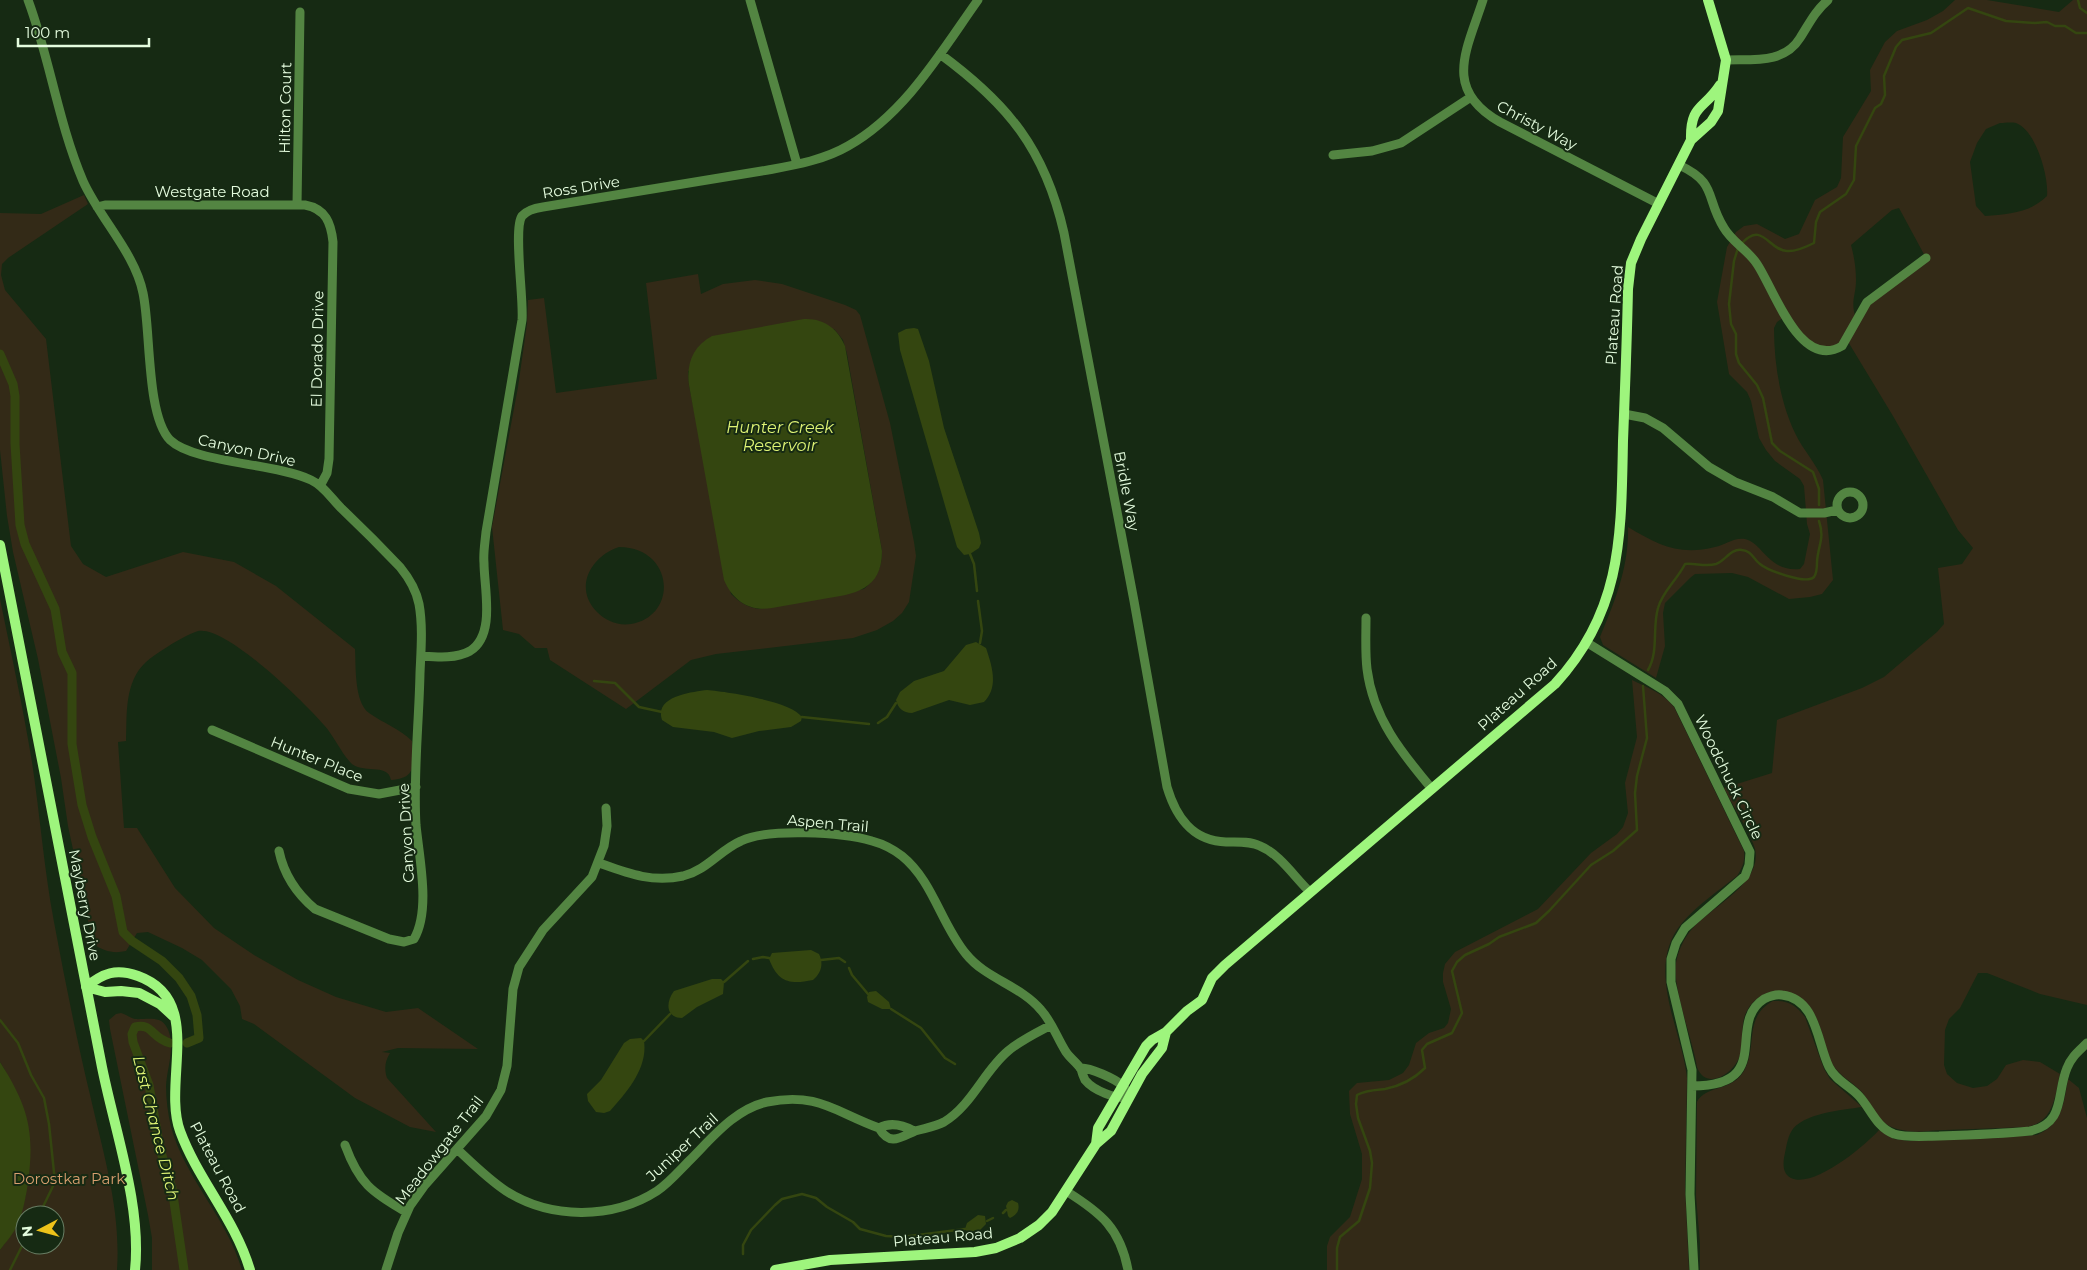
<svg xmlns="http://www.w3.org/2000/svg" width="2087" height="1270" viewBox="0 0 2087 1270" font-family="Montserrat,sans-serif">
  <style>
    .green { fill: #332a17; fill-rule: evenodd }
    .water { fill: #344610 }
    .lines { fill: none; stroke-linecap: round; stroke-linejoin: round }
    .stream { stroke: #344610; stroke-width: 2.5 }
    .canal { stroke: #344610; stroke-width: 9 }
    .street { stroke: #538542; stroke-width: 9 }
    .secondary { stroke: #9ef57d; stroke-width: 10 }
    .labels { text-anchor: middle; dominant-baseline: central; stroke-width: 4; stroke-linejoin: round; paint-order: stroke }
    .street-label { font-size: 15px; fill: #e4fcde; stroke: #162a13 }
    .park-label { font-size: 15px; fill: #d89e6f; stroke: #162a13 }
    .water-label { font-size: 16px; font-style: italic; fill: #dff475; stroke: #162a13 }
  </style>
  <rect width="100%" height="100%" fill="#162a13"/>
  <path class="green" d="M1955 0H1987L2059 12 2073 0H2087V1005L2040 994 1987 973H1978L1960 1008 1949 1019 1945 1030 1944 1065 1947 1074 1957 1083 1973 1088 1987 1086 1997 1079 2006 1065 2023 1060 2040 1062 2060 1074C2055 1096 2054 1121 2028 1127 2001 1128 1973 1129 1945 1130 1933 1130 1919 1133 1907 1131 1901 1130 1892 1128 1886 1124 1875 1116 1870 1101 1861 1091 1851 1081 1838 1075 1831 1062 1822 1041 1822 1017 1804 1001 1784 982 1752 991 1744 1018 1741 1030 1744 1043 1740 1055 1735 1073 1706 1092 1697 1067 1693 1041 1672 987 1676 963 1678 951 1684 938 1692 929 1711 907 1763 883 1755 849 1751 833 1732 805 1724 788L1772 773 1777 720 1862 688 1884 677 1937 632 1944 624 1938 568 1962 564 1973 548 1958 530 1893 416 1847 340 1842 346 1813 347 1786 316 1777 322 1774 328C1774 364 1780 401 1795 433 1803 450 1816 463 1823 480L1833 580 1822 594 1810 597 1789 599 1748 577 1732 573 1695 574 1690 578 1665 603 1663 613 1665 646 1656 678 1603 645 1600 637C1615 601 1629 567 1628 527 1658 545 1679 556 1715 547 1725 545 1734 537 1745 539 1763 543 1768 572 1800 569L1804 564 1810 534 1807 524 1804 486 1800 479 1775 461 1766 450 1759 438 1751 401 1747 392 1729 374 1717 302 1727 247 1736 232 1744 226 1757 224 1785 239 1799 234 1815 200 1837 187 1841 178 1843 137 1871 91 1870 70 1885 42 1897 31 1927 20 1943 11ZM2000 123C2004 123 2011 122 2016 123 2036 130 2049 177 2047 196 2030 213 2008 214 1985 216L1976 206 1970 162 1977 143 1986 129ZM1899 208 1926 258 1863 307 1856 319C1850 301 1856 296 1856 280 1856 268 1854 256 1851 245L1892 210Z
    M84 195 88 204 8 258 2 264 1 275 5 290 46 339 71 546 83 564 106 577 183 552 234 562 276 586 355 649C356 666 354 702 369 713 383 723 400 729 412 741 412 763 419 778 391 780 388 762 361 775 350 762 340 751 334 736 324 725 305 703 226 625 198 631 188 634 173 643 164 649 158 653 151 657 146 662 124 682 127 715 126 741L118 742 124 828H137L175 888 214 928 254 955 298 980 336 997 386 1012 418 1008 478 1049 398 1048 382 1052 390 1053C385 1061 384 1069 387 1078L436 1132 410 1127 355 1098 254 1024 242 1019 240 1006 231 989 202 960 182 948 148 932 137 933 126 951C113 954 104 951 93 944L68 826 61 778 38 659 13 552 7 516 0 450V213L41 214Z
    M698 274 701 294 723 284 755 280 782 284 845 305 856 310 860 315 890 423 914 542 916 556 909 602 902 613 893 621 877 630 853 638 716 654 691 660 626 709 550 660 547 648H535L519 634 503 630 492 527 518 387 527 324 528 300 544 298 556 393 657 379 646 283ZM834 329 843 340 847 354 882 551C882 567 877 578 864 589L759 609C747 607 739 602 731 594L689 385 688 371ZM619 547C674 547 679 616 631 624 618 626 606 621 597 612 573 588 591 556 619 547Z
    M0 599C11 653 23 707 32 762 40 815 44 869 54 922 65 981 77 1041 91 1099 104 1156 121 1211 117 1270H0V1250L18 1224 26 1194 6 1072 0 1062ZM25 1215H55V1245H25Z
    M1632 680C1647 687 1664 694 1674 707L1744 851C1745 861 1743 867 1737 876 1718 891 1697 905 1682 923 1644 968 1682 1029 1687 1078L1685 1188 1689 1270H1327V1246L1330 1237 1350 1217 1362 1179V1154L1350 1114 1349 1091 1357 1083 1389 1080 1403 1073 1409 1065 1416 1043 1429 1033 1444 1028 1448 1023 1451 1009 1443 982V973L1445 964 1455 952 1538 909 1591 853 1617 834 1623 827 1628 813 1625 783 1637 737Z
    M1773 1001C1788 1000 1796 1005 1805 1017L1824 1069 1830 1079 1862 1107C1843 1110 1801 1113 1791 1132 1787 1139 1786 1149 1784 1158 1783 1165 1783 1174 1791 1178 1813 1189 1865 1146 1879 1130L1894 1139 1910 1141 2037 1135C2062 1124 2064 1103 2068 1079L2079 1088 2087 1118V1270H1700V1244L1696 1196 1697 1102C1705 1085 1732 1092 1744 1071 1758 1046 1743 1017 1773 1001Z
    M121 1013C126 1014 130 1018 135 1019 144 1020 160 1015 166 1026 177 1043 167 1067 166 1086 166 1100 168 1114 171 1127 185 1178 227 1218 242 1270H152V1238L148 1215 110 1029 109 1020 116 1014Z"/>
  <path class="water" d="M804 319C824 318 838 329 845 346L882 551C882 590 855 594 823 599 806 602 789 605 772 608 750 612 733 601 724 580L689 385C686 364 693 346 712 336Z
    M914 328 918 329 929 361 944 428 979 533 981 543 979 548 970 554 964 555 957 547 900 350 898 333 906 329Z
    M976 642 986 648C992 666 999 687 984 702L970 705 949 700 912 713C903 713 898 708 896 700L900 692 914 681 944 671 966 645Z
    M707 690C728 692 791 701 802 717L801 721 791 727 759 731 732 738 714 732 673 727 662 720C654 696 692 692 707 690Z
    M811 950 819 954C824 964 821 973 813 980 789 985 778 982 769 959L772 953Z
    M712 979H721L724 982 723 994 697 1007 682 1018C665 1018 666 1001 674 991Z
    M876 991 889 1002 891 1009H882L868 1002 867 997 869 992Z
    M641 1038 644 1041C648 1068 627 1092 610 1111L604 1113 596 1112 588 1101 587 1094 601 1080 624 1043 630 1039Z
    M0 1062C28 1106 35 1131 28 1183 26 1196 23 1212 18 1224 14 1233 6 1242 0 1250Z
    M1012 1200 1018 1203C1020 1210 1017 1215 1010 1218L1008 1216 1006 1206 1008 1202Z
    M978 1215 985 1216 986 1224 980 1230 968 1232 965 1229 967 1223Z"/>
  <g class="lines">
    <path class="stream" d="M2078 0 2080 8 2087 13
      M1742 243C1763 221 1768 250 1787 251 1795 252 1806 247 1814 243L1816 222 1820 212 1846 194 1854 180 1856 146 1875 108 1881 104 1885 95 1884 76 1896 47 1902 40 1931 33 1968 8 2006 21 2035 23 2047 22 2055 26H2065L2076 33H2087
      M1738 248 1734 261 1729 304 1731 324 1736 334V354L1739 363 1757 385 1763 398 1772 443 1780 451 1813 472 1819 489V505
      M970 554 974 564 977 591
      M978 601 982 631 980 643
      M1648 670C1659 651 1652 629 1658 608 1662 592 1677 580 1685 564 1695 563 1706 567 1716 564 1725 561 1731 548 1742 550 1752 551 1753 559 1760 564 1767 570 1806 585 1814 577 1817 573 1817 567 1817 562 1818 545 1825 539 1819 521
      M594 681 615 683 639 707 662 712
      M802 717 869 724
      M878 723 887 717 896 703
      M753 959 763 957 769 958
      M821 960 839 958 845 962
      M849 968 852 975 868 994
      M724 982 748 961
      M891 1009 921 1028 945 1058 955 1064
      M0 1020 18 1043 31 1075 44 1098 49 1124 55 1182 39 1215
      M644 1041 670 1014
      M1003 1213 1006 1210
      M987 1221 993 1218
      M743 1254V1245L751 1230 775 1205 782 1199 802 1194 816 1198 827 1207 853 1222 860 1229 886 1236 902 1237 965 1229
      M10 1270 25 1240
      M1337 1270V1248L1340 1237 1359 1221 1370 1188 1372 1163 1370 1151 1358 1118 1356 1104 1357 1095C1366 1090 1375 1090 1385 1089 1400 1086 1414 1079 1425 1068L1422 1050 1427 1044 1452 1033 1462 1013 1452 971 1457 962 1465 955 1489 944 1499 937 1536 923 1549 911 1591 865 1613 851 1637 830 1635 793 1637 776 1647 738 1643 686"/>
    <path class="canal" d="M0 354 13 384 15 396V444L20 525 25 544 55 609 62 652 72 673V744L82 805 92 837 116 896 123 932 132 941 162 961 179 978 191 996 197 1015 199 1038 187 1043
      M170 1043C151 1038 153 1023 135 1027L132 1034 133 1042 149 1085 160 1149 172 1188 184 1270"/>
    <path class="street" d="M28 0C50 59 58 122 83 181 100 219 135 253 143 293 151 330 146 415 170 440 194 463 275 463 311 480 324 486 331 498 341 508 361 527 381 547 400 567 409 578 416 589 419 604 423 626 421 650 420 673 419 723 413 776 416 825 419 857 431 910 414 939L404 942 389 939 315 909C297 894 284 875 279 851
      M750 0 797 164
      M1483 0C1467 50 1442 89 1500 122L1659 204
      M940 54C1008 104 1045 149 1064 233L1134 601 1167 787C1176 817 1192 841 1226 842 1237 842 1250 841 1260 846 1280 854 1295 878 1310 892
      M1726 60C1753 59 1784 64 1800 38 1809 24 1815 11 1828 0
      M1333 155 1372 151 1401 143 1471 97
      M1679 165C1718 183 1705 198 1724 228 1732 242 1748 250 1757 264 1774 289 1800 371 1842 346L1867 302 1926 258
      M297 205 300 12
      M97 207 105 205H305C326 209 331 223 333 242L329 459 327 473 320 486
      M1624 414 1645 418 1663 428 1709 467 1735 482 1773 497 1800 513H1824L1837 510
      M1837 505a13 13 0 1 1 26 0a13 13 0 1 1-26 0Z
      M1366 618C1366 635 1365 652 1367 669 1373 718 1401 752 1432 789
      M1586 642 1665 691 1678 704 1750 852 1749 865 1745 876 1685 928 1676 943 1671 959V982L1692 1070 1690 1194 1694 1270
      M421 656C436 657 456 659 470 651 496 635 484 588 484 563 483 553 485 543 486 532L522 320C524 300 513 228 522 216 527 210 536 208 543 207L768 170C795 165 824 160 848 146 905 114 941 52 978 0
      M212 730 349 789 379 794 416 787
      M599 863C627 873 652 883 683 876 707 870 720 850 741 841 768 828 842 832 872 841 883 844 893 849 902 856 933 881 941 924 966 954 986 979 1020 985 1041 1010 1052 1022 1057 1038 1066 1052 1070 1058 1077 1063 1081 1069 1082 1073 1083 1076 1085 1080 1093 1090 1116 1100 1129 1097 1128 1092 1126 1089 1123 1086 1116 1079 1089 1067 1080 1068
      M1692 1086C1776 1086 1725 1024 1764 999 1770 996 1776 994 1782 995 1817 999 1817 1043 1829 1067 1836 1081 1849 1085 1859 1096 1871 1109 1876 1127 1894 1134 1908 1138 1925 1136 1939 1136 1970 1135 2000 1134 2030 1131 2066 1123 2056 1094 2067 1068 2071 1057 2079 1051 2087 1043
      M879 1128C890 1122 903 1125 914 1131
      M345 1145C359 1183 371 1192 406 1212
      M457 1149C472 1163 488 1179 506 1191 550 1219 612 1220 657 1191 669 1183 679 1171 690 1160 712 1138 735 1109 767 1102 818 1092 835 1112 879 1128 890 1147 901 1137 915 1131 925 1128 935 1127 944 1122 972 1105 984 1071 1008 1051 1021 1040 1036 1033 1051 1025
      M1066 1191C1101 1213 1120 1228 1128 1270
      M386 1270 398 1233 410 1206 425 1185 486 1116 501 1090 507 1066 513 989 519 967 543 930 592 877 604 846 607 826 606 808"/>
    <path class="secondary" d="M1691 140C1690 104 1704 110 1720 85
      M0 545C33 717 67 889 101 1062 113 1126 142 1204 135 1270
      M86 987C103 973 116 968 138 976 205 1000 162 1081 180 1131 198 1180 235 1219 250 1270
      M86 987 105 992 121 991 139 993 160 1004 173 1016
      M1096 1144 1098 1128 1146 1046 1152 1040 1166 1032 1187 1011 1202 1000 1212 978 1225 965 1555 684C1623 610 1621 535 1623 441 1625 390 1627 340 1628 289L1631 263 1641 239 1691 140 1711 122 1718 111 1726 60 1708 0
      M775 1270 830 1260 975 1252 996 1248 1020 1238 1039 1225 1052 1212 1096 1144 1111 1131 1142 1074 1162 1048 1166 1032"/>
  </g>
  <g class="labels">
    <g class="street-label">
      <text transform="translate(285 108) rotate(-89)">Hilton Court</text>
      <text transform="translate(1537 125) rotate(28)">Christy Way</text>
      <text transform="translate(581 187) rotate(-9)">Ross Drive</text>
      <text x="212" y="191">Westgate Road</text>
      <text transform="translate(1614 315) rotate(-86)">Plateau Road</text>
      <text transform="translate(317 349) rotate(-89)">El Dorado Drive</text>
      <text transform="translate(247 450) rotate(13)">Canyon Drive</text>
      <text transform="translate(1127 491) rotate(79)">Bridle Way</text>
      <text transform="translate(1517 694) rotate(-42)">Plateau Road</text>
      <text transform="translate(317 759) rotate(22)">Hunter Place</text>
      <text transform="translate(1729 777) rotate(64)">Woodchuck Circle</text>
      <text transform="translate(828 823) rotate(5)">Aspen Trail</text>
      <text transform="translate(406 833) rotate(-93)">Canyon Drive</text>
      <text transform="translate(85 905) rotate(79)">Mayberry Drive</text>
      <text transform="translate(682 1147) rotate(-43)">Juniper Trail</text>
      <text transform="translate(439 1150) rotate(-52)">Meadowgate Trail</text>
      <text transform="translate(218 1167) rotate(62)">Plateau Road</text>
      <text transform="translate(943 1237) rotate(-5)">Plateau Road</text>
    </g>
    <g class="park-label">
      <text x="69" y="1178">Dorostkar Park</text>
    </g>
    <g class="water-label">
      <text x="780" y="427">Hunter Creek<tspan x="780" dy="18">Reservoir</tspan></text>
      <text transform="translate(156 1128) rotate(76)">Last Chance Ditch</text>
    </g>
  </g>
  <g transform="translate(40 1230) rotate(264)"><circle r="24" fill="#162a13" stroke="#687e64"/>
  <path d="M0-4L9 19L0 12L-9 19Z" fill="#edc31a"/>
  <text y="-8" font-size="14" font-weight="bold" text-anchor="middle" fill="#e4fcde">N</text>
  </g>
  <path d="M18 38v8h131v-8" fill="none" stroke="#e4fcde" stroke-width="2.5"/>
  <text x="25" y="38" font-size="15" fill="#e4fcde" stroke="#162a13" stroke-width="4" paint-order="stroke">100 m</text>
</svg>
